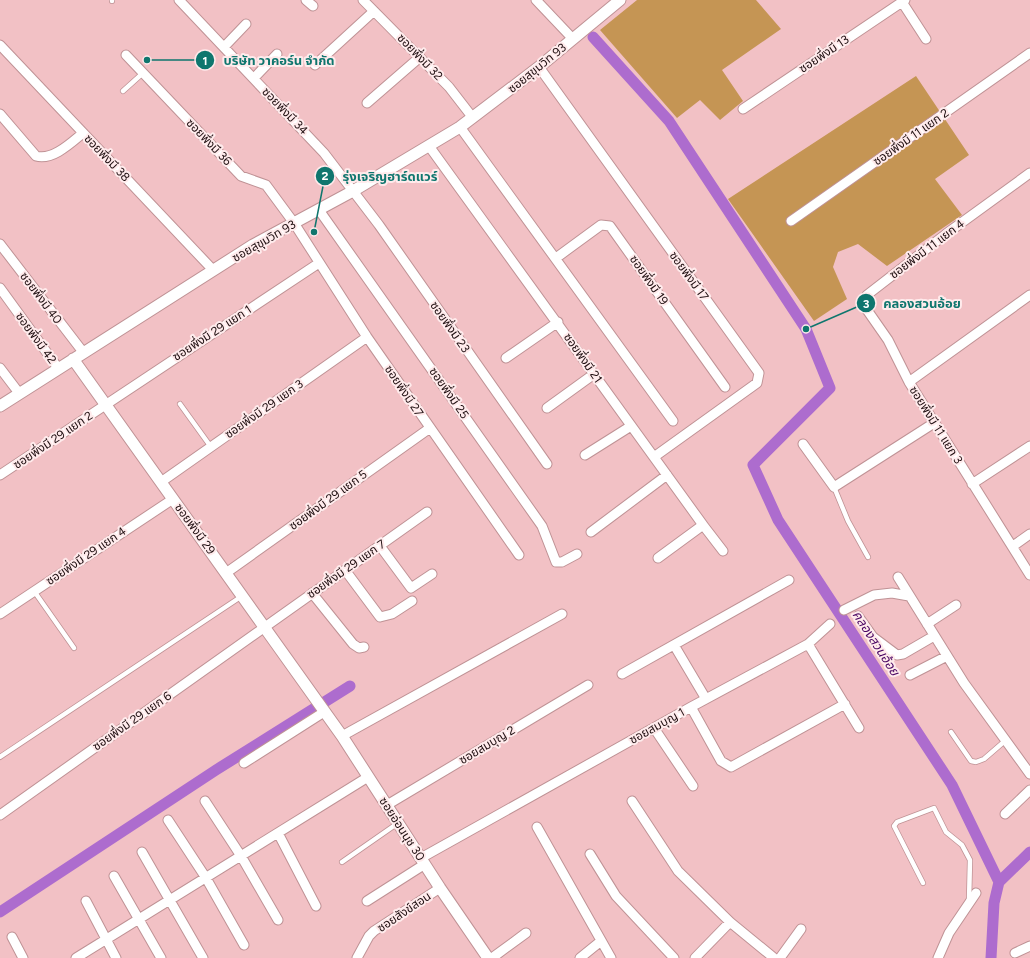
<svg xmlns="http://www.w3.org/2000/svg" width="1030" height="958" viewBox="0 0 1030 958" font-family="Figtree,'Noto Sans Thai',sans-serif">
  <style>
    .green { fill: #c59554 }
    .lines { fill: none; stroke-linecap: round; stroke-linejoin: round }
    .canal { stroke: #ad6cce; stroke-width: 11 }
    .service-casing { stroke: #bf9295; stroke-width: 6 }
    .minor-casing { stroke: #bf9295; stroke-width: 11 }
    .tertiary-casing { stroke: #bf9295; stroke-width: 13 }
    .service { stroke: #fff; stroke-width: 4.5 }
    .minor { stroke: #fff; stroke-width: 9 }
    .tertiary { stroke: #fff; stroke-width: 11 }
    .labels { text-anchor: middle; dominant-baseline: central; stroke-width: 4; stroke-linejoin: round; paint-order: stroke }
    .street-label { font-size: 12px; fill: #1e0e10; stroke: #ffebec }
    .water-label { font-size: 13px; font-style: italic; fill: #490462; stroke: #ffebec }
    .leader { fill: none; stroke: #0f766e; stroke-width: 1.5 }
    .callout-dot { fill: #0f766e; stroke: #ffebec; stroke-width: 1.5 }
    .mark-label { font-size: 12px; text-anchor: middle; font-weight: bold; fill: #fff }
    .callout-label { font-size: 13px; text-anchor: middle; font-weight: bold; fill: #0f766e; stroke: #ffebec; stroke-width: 4; stroke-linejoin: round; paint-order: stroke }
  </style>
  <rect width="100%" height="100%" fill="#f2c1c5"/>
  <path class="green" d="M637 0H756L781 29 722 70 743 101 720 120 700 100 677 118 600 30Z
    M916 76 969 155 935 179 962 215 887 266 858 244 838 252 833 267 847 299 814 321 728 199Z"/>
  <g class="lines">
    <path class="canal" d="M593 37 669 121 806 329 830 388 753 465 778 520 952 785 999 882 994 903 991 958
      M999 882 1030 852
      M0 912 216 770 350 686"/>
    <defs>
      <path id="service" d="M112 1V0
        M123 91 143 73
        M180 404 211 447
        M834 487 848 521 868 557
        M34 591 74 648
        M951 732 971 761 976 762 984 759 1006 740
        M0 757 242 596
        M342 862 398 823
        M923 883 894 826 897 822 934 808 946 832 962 845 970 860 969 901"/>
      <path id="minor" d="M179 0 324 153 379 225 547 464
        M306 0 313 6
        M363 0 449 87 473 118
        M536 0 573 39
        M902 2 926 39
        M0 45 213 270
        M224 47 246 24
        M126 55 241 176 266 185 294 223 367 337 519 555
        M315 65 374 11
        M539 67 759 373 757 383 654 457
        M254 78 277 54
        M367 103 420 57
        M743 109 905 0
        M0 114 36 156C52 161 71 143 83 133
        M460 127 673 421
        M429 146 703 525 658 558
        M319 210 542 526 556 562H562L577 554
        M791 221 1030 53
        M0 244 83 352
        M556 258 601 225 610 226 725 387
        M0 288 58 368
        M1030 295 909 382 1030 575
        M506 358 558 322
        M0 368 19 393
        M909 382 888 340 865 307 864 300 867 295 946 234 1030 173
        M547 408 594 374
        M803 444 834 487 934 423
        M585 455 631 426
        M0 475 319 263
        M161 482 367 337
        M972 484 1030 446
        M703 525 723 551
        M591 532 667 475
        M380 546 411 588 432 574
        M1013 546 1030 534
        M345 570 380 617 392 614 412 601
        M226 573 430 428
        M898 577 964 683 1030 774
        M312 593 353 644 359 648 364 647
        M844 610 874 595 892 593 909 596
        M0 614 173 499
        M858 616 873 637 897 655 903 654 934 636
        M927 624 956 605
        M808 644 830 624
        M674 645 706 699
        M622 674 789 580
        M910 675 947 656
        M691 707 721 761 731 767 845 704
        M654 728 693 786
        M342 736 562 614
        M244 763 324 712
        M205 801 241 856 278 920
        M632 801 678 871 730 922 774 958
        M387 805 588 685
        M1005 814 1030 790
        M0 815 427 512
        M168 820 206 878 244 945
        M537 827 611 958
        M278 833 316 906
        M142 852 203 958
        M590 854 616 896 674 958
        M421 858 691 707 808 644 859 728
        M114 876 161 958
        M86 901 116 958
        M367 901 425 864
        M12 937 23 958
        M1015 953 1030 946
        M76 958 368 777
        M357 958 369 936 374 931 440 888
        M492 958 526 933
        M580 958 601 941
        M695 958 730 922
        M780 958 801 929
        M938 958 949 933 976 893"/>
      <path id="tertiary" d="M73 359 342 736 440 888 488 958
        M0 406 253 245 353 191 460 127 539 67 620 0"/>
    </defs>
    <use href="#service" class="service-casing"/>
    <use href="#minor" class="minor-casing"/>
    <use href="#tertiary" class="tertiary-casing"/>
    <use href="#service" class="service"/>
    <use href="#minor" class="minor"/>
    <use href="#tertiary" class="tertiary"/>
  </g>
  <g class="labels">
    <g class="street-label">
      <text transform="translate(824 54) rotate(-34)">ซอยพึ่งมี 13</text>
      <text transform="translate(420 57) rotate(46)">ซอยพึ่งมี 32</text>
      <text transform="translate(537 68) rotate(-39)">ซอยสุขุมวิท 93</text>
      <text transform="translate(285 111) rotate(46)">ซอยพึ่งมี 34</text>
      <text transform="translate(911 137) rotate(-35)">ซอยพึ่งมี 11 แยก 2</text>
      <text transform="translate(209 142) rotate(46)">ซอยพึ่งมี 36</text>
      <text transform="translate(107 158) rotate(46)">ซอยพึ่งมี 38</text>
      <text transform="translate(264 241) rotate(-30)">ซอยสุขุมวิท 93</text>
      <text transform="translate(927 249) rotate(-37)">ซอยพึ่งมี 11 แยก 4</text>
      <text transform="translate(689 276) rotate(54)">ซอยพึ่งมี 17</text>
      <text transform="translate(649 280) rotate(55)">ซอยพึ่งมี 19</text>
      <text transform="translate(41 298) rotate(53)">ซอยพึ่งมี 40</text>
      <text transform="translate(450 327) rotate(55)">ซอยพึ่งมี 23</text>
      <text transform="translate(212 333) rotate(-33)">ซอยพึ่งมี 29 แยก 1</text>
      <text transform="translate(36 338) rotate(54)">ซอยพึ่งมี 42</text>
      <text transform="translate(583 358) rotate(55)">ซอยพึ่งมี 21</text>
      <text transform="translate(404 391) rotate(56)">ซอยพึ่งมี 27</text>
      <text transform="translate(449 393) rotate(55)">ซอยพึ่งมี 25</text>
      <text transform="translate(264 409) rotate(-35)">ซอยพึ่งมี 29 แยก 3</text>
      <text transform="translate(936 425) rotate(58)">ซอยพึ่งมี 11 แยก 3</text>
      <text transform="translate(53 440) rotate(-34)">ซอยพึ่งมี 29 แยก 2</text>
      <text transform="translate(328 500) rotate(-36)">ซอยพึ่งมี 29 แยก 5</text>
      <text transform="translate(195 529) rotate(54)">ซอยพึ่งมี 29</text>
      <text transform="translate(86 556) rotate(-34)">ซอยพึ่งมี 29 แยก 4</text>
      <text transform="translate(346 569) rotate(-35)">ซอยพึ่งมี 29 แยก 7</text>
      <text transform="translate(132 721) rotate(-35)">ซอยพึ่งมี 29 แยก 6</text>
      <text transform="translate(657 726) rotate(-29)">ซอยสมบุญ 1</text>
      <text transform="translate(487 745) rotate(-31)">ซอยสมบุญ 2</text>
      <text transform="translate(402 829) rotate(57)">ซอยอ่อนนุช 30</text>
      <text transform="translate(404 912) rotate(-34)">ซอยสังข์สอน</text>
    </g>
    <g class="water-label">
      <text transform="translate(876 643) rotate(57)">คลองสวนอ้อย</text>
    </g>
  </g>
  <path class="leader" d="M147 60L205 60M314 232L325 176M806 329L866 303"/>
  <g class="callout-dot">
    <circle cx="147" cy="60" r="4"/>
    <circle cx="314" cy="232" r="4"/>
    <circle cx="806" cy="329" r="4"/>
    <circle cx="205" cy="60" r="10"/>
    <circle cx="325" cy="176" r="10"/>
    <circle cx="866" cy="303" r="10"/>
  </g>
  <g class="mark-label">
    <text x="205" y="65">1</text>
    <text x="325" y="180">2</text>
    <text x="866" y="308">3</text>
  </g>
  <g class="callout-label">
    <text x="279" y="65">บริษัท วาคอร์น จำกัด</text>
    <text x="390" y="181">รุ่งเจริญฮาร์ดแวร์</text>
    <text x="922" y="308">คลองสวนอ้อย</text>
  </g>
</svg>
